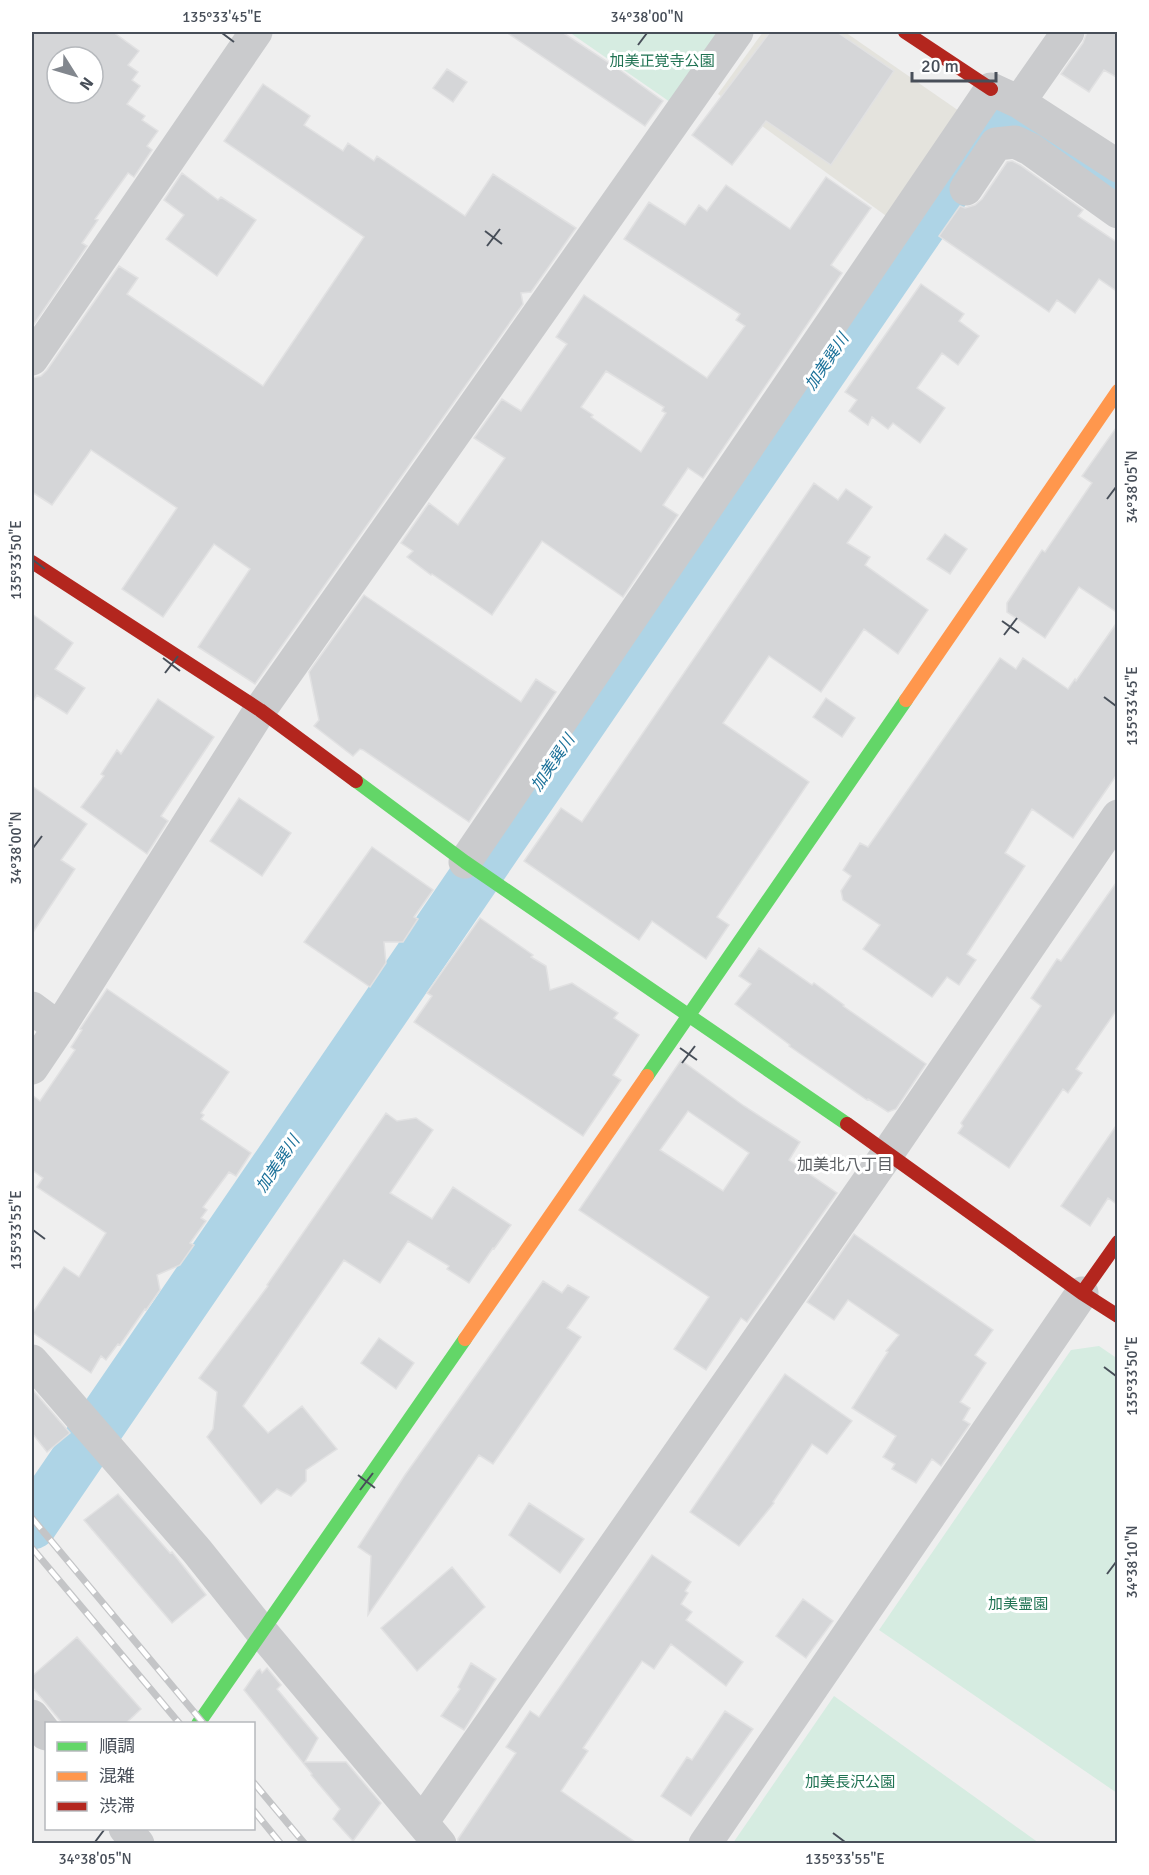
<svg xmlns="http://www.w3.org/2000/svg" width="1149" height="1875" viewBox="0 0 1149 1875" font-family="Signika,'Noto Sans JP',sans-serif">
  <style>
    .commercial { fill: #e4e3dd }
    .green { fill: #d6ece1 }
    .lines { fill: none; stroke-linecap: round; stroke-linejoin: round }
    .river { stroke: #aed4e6; stroke-width: 51 }
    .building { fill: #d5d6d8; stroke: #e1e1e2; stroke-width: 1.5; fill-rule: evenodd }
    .street { stroke: #cacbcd; stroke-width: 33 }
    .fast { stroke: #63d668; stroke-width: 14 }
    .slow { stroke: #ff974d; stroke-width: 14 }
    .jam { stroke: #b3261e; stroke-width: 14 }
    .rail-casing { stroke: #c4c5c7; stroke-width: 7 }
    .rail { stroke: #fff; stroke-width: 4.5; stroke-dasharray: 14; stroke-linecap: butt }
    .ticks { fill: none; stroke: #484f59; stroke-width: 2 }
    .labels { text-anchor: middle; dominant-baseline: central; stroke-width: 6; stroke-linejoin: round; paint-order: stroke }
    .park-label { font-size: 15px; fill: #207353; stroke: #fff }
    .water-label { font-size: 16px; font-style: italic; fill: #1b7199; stroke: #fff }
    .neighbourhood-label { font-size: 16px; fill: #5b5e62; stroke: #fff }
    .neatline { fill: none; stroke: #484f59; stroke-width: 2 }
    .ticks-label { font-size: 15px; text-anchor: middle; fill: #484f59 }
  </style>
  <rect width="100%" height="100%" fill="#efefef"/>
  <path class="commercial" d="M763 32H845L962 113 889 218 718 94Z"/>
  <path class="green" d="M569 32H720L670 102Z
    M1099 1346 1118 1359 1117 1793 879 1630 1071 1350Z
    M834 1696 1039 1843H733Z"/>
  <g class="lines">
    <path class="river" d="M32 1524 988 127 1016 121 1118 191"/>
  </g>
  <path class="building" d="M32 32H113L139 51 128 65 138 72 132 80 140 86 127 104 145 116 142 120 158 131 147 146 152 150 134 177 128 173 95 219 98 220 82 243 87 246 32 327ZM57 57H93V93H57Z
    M506 32H562L620 70 663 101 645 126Z
    M770 32H837L894 71 831 165 766 121 732 165 692 135Z
    M1087 32H1118V78L1104 70 1089 92 1061 74 1083 43Z
    M447 69 467 82 453 102 433 88Z
    M263 84 310 116 304 125 343 151 348 143 374 161 377 156 465 216 493 174 576 228 531 292 521 293 523 304 255 684 198 647 250 569 214 544 163 617 122 589 177 508 91 450 52 505 32 492V378L41 376 47 370 119 266 138 278 127 294 263 386 364 237 224 141Z
    M1012 161 1020 165 1083 210 1078 216 1118 243V292L1099 279 1075 313 1057 300 1049 312 939 236 960 206 965 208 975 205 982 199 1007 162Z
    M182 173 218 200 221 197 256 220 217 276 166 239 184 215 164 200Z
    M826 177 871 208 831 265 842 273 703 478 688 468 663 505 678 515 623 597 542 541 492 615 432 574 431 575 407 557 413 551 401 543 429 503 458 525 505 458 474 438 502 399 521 411 567 344 556 337 584 295 707 378 745 326 736 320 740 314 624 239 649 202 685 225 699 205 707 211 726 185 790 229ZM606 371 664 407 662 411 666 413 641 452 591 417 593 415 581 407Z
    M921 284 964 314 959 321 979 336 958 365 942 353 917 388 945 408 920 443 893 423 888 429 872 417 868 425 849 411 857 400 845 392Z
    M1118 425V613L1079 587 1045 638 1007 612V603L1042 550 1045 552 1092 483 1082 476Z
    M814 483 838 500 846 489 872 507 847 543 870 557 865 565 928 610 898 654 864 629 821 692 769 656 723 723 809 782 717 917 729 925 706 959 652 921 639 940 524 861 561 808 582 822Z
    M945 534 967 549 950 574 927 559Z
    M364 595 521 702 536 679 556 692 469 822 363 750 360 749 353 756 314 726 319 720 309 672Z
    M32 614 73 643 55 669 85 688 67 714 37 695 32 703Z
    M1118 621V773L1073 838 1032 809 1005 853 1025 866 967 954 976 960 959 985 947 977 932 997 863 949 880 925 843 900 841 891 851 876 843 870 860 843 868 847 1000 658 1016 669 1023 658 1068 689 1075 679 1076 681Z
    M826 698 855 718 842 737 813 717Z
    M158 699 214 737 161 816 168 821 147 854 81 807 104 776 101 774 117 750 121 754Z
    M32 786 87 824 61 860 75 869 32 934Z
    M239 798 291 833 262 876 210 841Z
    M372 847 433 890 414 917 418 919 403 942H384L386 963 370 987 304 942Z
    M1118 880V1008L1076 1069 1082 1073 1068 1093 1063 1089 1009 1168 958 1133 963 1126 961 1123 1041 1006 1031 998 1057 959 1061 961Z
    M480 918 533 955 531 957 546 966 550 990 572 983 618 1013 614 1018 639 1035 613 1075 621 1080 583 1136 414 1022 432 996 427 993Z
    M759 948 812 985 814 983 844 1005 843 1006 926 1064 896 1109 888 1112 868 1099 867 1100 789 1046 790 1045 735 1004 751 984 739 976Z
    M107 989 229 1072 201 1113 204 1115 201 1119 251 1153 236 1176 229 1172 203 1207 207 1210 201 1218 206 1221 190 1243 194 1245 180 1265 157 1275 160 1290 146 1310 145 1309 120 1345 118 1344 106 1360 101 1356 91 1373 32 1332V1314L64 1267 79 1277 106 1233 37 1187 43 1178 32 1170V1095L40 1101 75 1050 71 1047 82 1030 80 1029Z
    M681 1060 744 1106 800 1142 789 1160 837 1193 747 1322 741 1318 706 1370 674 1349 709 1297 579 1210ZM688 1111 749 1153 723 1191 660 1150Z
    M386 1113 397 1121 416 1118 433 1130 390 1193 432 1219 453 1187 511 1225 494 1249 493 1248 469 1283 447 1269 449 1266 408 1241 380 1283 344 1260 243 1406 268 1433 302 1406 337 1449 306 1470V1481L291 1496 277 1489 261 1504 207 1437 213 1429 217 1392 199 1378 268 1286 267 1285Z
    M1118 1123V1205L1108 1198 1090 1226 1061 1206Z
    M854 1234 993 1330 975 1355 986 1363 960 1402 970 1408 963 1420 970 1424 941 1466 932 1459 916 1483 892 1469 895 1464 883 1457 896 1436 852 1408 880 1364 888 1352 886 1351 899 1335 848 1300 834 1320 807 1302Z
    M543 1281 562 1293 568 1285 589 1297 567 1328 581 1337 493 1464 479 1455 368 1615 371 1556 358 1547 405 1475Z
    M379 1338 414 1363 396 1389 361 1363Z
    M785 1374 852 1421 827 1454 812 1444 773 1502 774 1503 739 1546 690 1512Z
    M32 1389 70 1433 47 1452 32 1433Z
    M118 1494 170 1553 172 1552 206 1595 172 1623 84 1520Z
    M529 1503 584 1539 560 1573 509 1535Z
    M652 1555 691 1582 685 1591 688 1593 681 1604 692 1612 686 1620 743 1662 726 1686 671 1644 654 1669 642 1661 583 1748 588 1751 561 1791 638 1844H458V1839L516 1753 506 1747 530 1711 539 1717Z
    M452 1567 485 1607 417 1671 381 1628Z
    M803 1599 833 1621 806 1658 776 1636Z
    M77 1637 141 1709 125 1724H63L32 1687V1676Z
    M471 1663 496 1679 464 1730 441 1716 460 1689 458 1687Z
    M267 1668 281 1685 277 1689 318 1738 305 1762H346L381 1803 353 1841 333 1819 340 1809 311 1775 312 1774 244 1690 257 1671 260 1669 262 1673Z
    M725 1711 753 1729 691 1816 661 1796 687 1757 692 1760Z"/>
  <g class="lines">
    <path class="street" d="M1019 102 1068 32
      M966 189 996 144 1015 142 1030 149 1118 212
      M32 359 256 32
      M465 862 991 89 1019 102 1118 166
      M32 1008 59 1028
      M32 1068 59 1028 260 710 737 32
      M32 1361 197 1551 261 1631 440 1844
      M32 1716 46 1734
      M423 1821 888 1153 1118 816
      M125 1828 138 1844
      M705 1844 1082 1293"/>
    <path class="fast" d="M356 781 465 862 847 1124
      M647 1076 906 700
      M198 1724 465 1339"/>
    <path class="slow" d="M906 700 1118 391
      M465 1339 647 1076"/>
    <path class="jam" d="M905 32 991 89
      M32 562 260 710 356 781
      M847 1124 1082 1293 1118 1316
      M1082 1293 1118 1242"/>
    <defs>
      <path id="rail" d="M32 1518 204 1724
        M32 1548 180 1724
        M254 1783 305 1844
        M254 1811 281 1844"/>
    </defs>
    <use href="#rail" class="rail-casing"/>
    <use href="#rail" class="rail"/>
  </g>
  <path class="ticks" d="M222 33 234 42M638 45 647 33M485 231 502 244M487 246 500 229M1107 499 1116 487M33 560 45 569M1002 621 1019 633M1004 635 1017 618M163 658 180 671M165 673 178 656M1104 697 1116 706M33 848 42 836M680 1048 697 1060M682 1063 695 1046M33 1230 45 1239M1104 1367 1116 1376M358 1475 375 1488M360 1490 373 1473M1107 1574 1116 1562M833 1833 845 1842M95 1842 104 1830"/>
  <g class="labels">
    <g class="park-label">
      <text x="662" y="61">加美正覚寺公園</text>
      <text x="1018" y="1604">加美霊園</text>
      <text x="850" y="1782">加美長沢公園</text>
    </g>
    <g class="water-label">
      <text transform="translate(827 362) rotate(-56)">加美巽川</text>
      <text transform="translate(553 763) rotate(-56)">加美巽川</text>
      <text transform="translate(278 1164) rotate(-56)">加美巽川</text>
    </g>
    <g class="neighbourhood-label">
      <text x="845" y="1165">加美北八丁目</text>
    </g>
  </g>
  <rect width="1149" height="1875" fill="none" stroke="#ffffff" stroke-width="66"/>
  <rect x="45" y="1722" width="210" height="108" fill="#ffffff" stroke="#b6b9bd" stroke-width="1.5"/>
  <rect x="57" y="1742" width="30" height="9" fill="#63d668" stroke="#b6b9bd" stroke-width="1.5"/>
  <text x="99" y="1752" font-size="18" fill="#484f59">順調</text>
  <rect x="57" y="1772" width="30" height="9" fill="#ff974d" stroke="#b6b9bd" stroke-width="1.5"/>
  <text x="99" y="1782" font-size="18" fill="#484f59">混雑</text>
  <rect x="57" y="1802" width="30" height="9" fill="#b3261e" stroke="#b6b9bd" stroke-width="1.5"/>
  <text x="99" y="1812" font-size="18" fill="#484f59">渋滞</text>
  <g transform="translate(75 75) rotate(127)"><circle r="28" fill="#ffffff" stroke="#b6b9bd" stroke-width="1.5"/>
  <path d="M0-4.5L10 22L0 15L-10 22Z" fill="#82878e"/>
  <text y="-9" font-size="16" font-weight="bold" text-anchor="middle" fill="#484f59">N</text>
  </g>
  <path d="M912 72v9h84v-9" fill="none" stroke="#484f59" stroke-width="3"/>
  <text x="921" y="72" font-size="18" fill="#484f59" stroke="#ffffff" stroke-width="4.5" paint-order="stroke">20 m</text>
  <rect x="33" y="33" width="1083" height="1809" class="neatline"/>
  <g class="ticks-label">
    <text x="222" y="22">135°33'45"E</text>
    <text x="647" y="22">34°38'00"N</text>
    <text transform="translate(1132 487) rotate(-90)" y="5">34°38'05"N</text>
    <text transform="translate(16 560) rotate(-90)" y="5">135°33'50"E</text>
    <text transform="translate(1132 706) rotate(-90)" y="5">135°33'45"E</text>
    <text transform="translate(16 848) rotate(-90)" y="5">34°38'00"N</text>
    <text transform="translate(16 1230) rotate(-90)" y="5">135°33'55"E</text>
    <text transform="translate(1132 1376) rotate(-90)" y="5">135°33'50"E</text>
    <text transform="translate(1132 1562) rotate(-90)" y="5">34°38'10"N</text>
    <text x="95" y="1864">34°38'05"N</text>
    <text x="845" y="1864">135°33'55"E</text>
  </g>
</svg>
